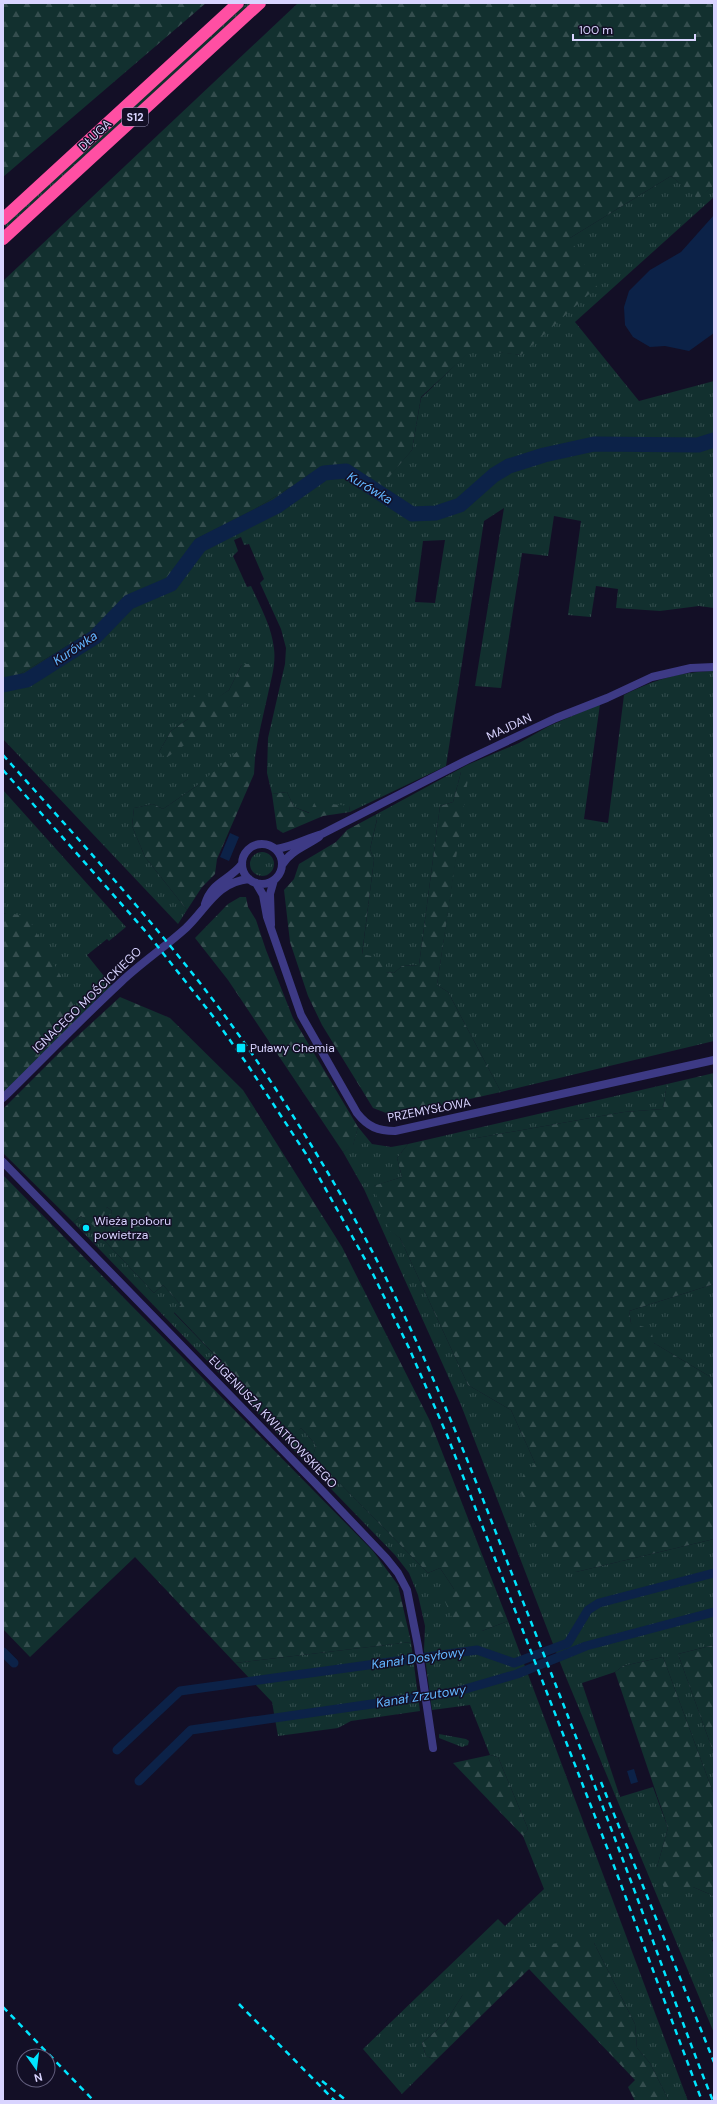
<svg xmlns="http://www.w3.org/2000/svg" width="717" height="2104" viewBox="0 0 717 2104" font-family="'DM Sans',sans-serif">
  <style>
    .grass { fill: url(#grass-tufts); fill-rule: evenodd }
    .forest { fill: url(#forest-firs) }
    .water { fill: #0c2248 }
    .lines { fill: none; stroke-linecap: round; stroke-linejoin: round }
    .canal { stroke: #0c2248; stroke-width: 9 }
    .river { stroke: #0c2248; stroke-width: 15 }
    .street { stroke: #3d3a85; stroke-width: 8 }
    .highway { stroke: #ff4fa3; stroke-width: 12 }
    .rail { stroke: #00e5ff; stroke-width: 2.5; stroke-dasharray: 6 5; stroke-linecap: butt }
    .poi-dot { fill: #00e5ff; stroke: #130f26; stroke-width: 1.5 }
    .labels { text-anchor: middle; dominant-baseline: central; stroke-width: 3; stroke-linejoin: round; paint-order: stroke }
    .shield { fill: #130f26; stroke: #9e99be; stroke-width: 1 }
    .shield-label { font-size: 11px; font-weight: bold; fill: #d9d4ff }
    .street-label { font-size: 12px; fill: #d9d4ff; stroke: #130f26 }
    .poi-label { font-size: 12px; fill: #d9d4ff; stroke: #130f26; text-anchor: start }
    .water-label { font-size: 13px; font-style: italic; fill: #62b6ff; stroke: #130f26 }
  </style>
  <defs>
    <pattern id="grass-tufts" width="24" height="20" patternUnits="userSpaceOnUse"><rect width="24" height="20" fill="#12302f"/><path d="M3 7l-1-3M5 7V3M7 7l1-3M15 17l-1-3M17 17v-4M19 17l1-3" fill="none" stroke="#344d4e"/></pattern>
    <pattern id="forest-firs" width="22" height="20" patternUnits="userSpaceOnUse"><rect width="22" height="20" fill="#12302f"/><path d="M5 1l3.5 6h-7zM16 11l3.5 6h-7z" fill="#344d4e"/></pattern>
  </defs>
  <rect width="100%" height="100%" fill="#130f26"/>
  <path class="grass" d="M247 3H252L7 227 4 225Z
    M671 176 698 198 714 185V197L575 322 639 401 714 381V608L699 606 660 611 616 608 618 589 596 586 591 617 568 615 581 521 554 516 548 556 522 553 501 688 475 686 504 508 484 521 446 766 350 812 349 806 310 813 294 807 287 792 272 794 267 773 268 738 285 664 286 648 281 629 260 583 264 579 249 544 244 545 241 537 234 540 238 551 233 556 247 587 251 586C260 606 272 627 274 649 276 664 271 680 268 694 263 716 258 736 255 758L252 753 198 785 163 809 153 804 134 808 132 826 145 857 187 910 178 924 3 739V681L12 679 90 632 127 597 164 582 196 539 253 510 322 468 346 467 377 490 412 450 421 398 473 348 521 355 570 238ZM445 540 435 603 415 602 423 541ZM242 664 243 704 159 752 171 731 229 690Z
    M714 671V1041L501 1092 448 992 437 985 468 773 461 772 453 802 440 806 419 965 402 966 394 973 386 972 362 955 374 860 370 849 377 820 375 815 467 765 519 743 549 726 600 704 584 819 608 823 624 695C656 679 679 672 714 671Z
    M3 790 126 927 109 941 107 939 87 955 112 986 95 1000 97 1003 74 1024 6 913 3 914Z
    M250 864a12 12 0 1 1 24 0a12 12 0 1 1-24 0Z
    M667 1084 663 1109 624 1112 471 1139H430Z
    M358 1127 372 1144 391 1147 408 1144 397 1158 402 1177 374 1186 390 1230 400 1238 468 1385 511 1410 535 1463 576 1572 714 1539V1645L678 1654 714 1754V1795L663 1657 623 1666 615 1672 582 1683 620 1797 653 1787 668 1828 657 1867 693 1887 714 1896V1939L712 1940 714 1944V2033L563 1670 461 1405 364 1189 343 1152 353 1145Z
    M107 1207 112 1211 102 1238 154 1293 163 1285 181 1305 174 1313 292 1435 301 1428 316 1445 313 1456 428 1573 440 1568 482 1631 508 1621 688 2101H669L650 2063 637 2048 635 2024 594 1943 462 1996 445 2023 422 2043 426 2056 436 2060 402 2094 363 2049 498 1919 505 1926 544 1889 523 1836 528 1829 498 1757 490 1755 470 1705 432 1710 424 1650 425 1626 418 1595 409 1573 395 1555 73 1222 81 1216 95 1226Z
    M714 1284V1379L654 1343 631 1323 629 1311Z
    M411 1642 420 1711 351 1721 338 1728 278 1736 272 1702 235 1663Z
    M439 1734 466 1739 469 1741 468 1745 462 1747 439 1738Z"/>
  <path class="forest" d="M3 3H206L3 177Z
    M298 3H714V185L698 199 671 176 570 238 597 287 521 355 473 349 421 397 412 450 378 490 346 467 322 468 253 510 196 539 164 582 127 597 90 632 12 679 3 681V281Z
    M242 664H252L255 684 243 704 166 758 159 752 171 731 188 719 194 695 204 691 212 701 229 690Z
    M239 750 253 753 255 758 254 774 217 859 215 874 202 887 187 910 145 857 132 826 134 808 153 804 163 809 198 785Z
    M461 772H469L437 985 448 992 501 1092 394 1116 373 1108 322 1025 308 996 290 942 284 890 294 879 299 864 336 842 347 830 375 815 377 819 370 849 374 860 362 954 386 959V972L394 973 402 966 419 965 440 806 453 802Z
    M287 792 294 807 309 813 315 802 349 806 350 812 323 816 283 833 277 829 272 794Z
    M240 897H246L248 907 256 920 266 950 293 1018 358 1127 353 1146 343 1152 228 980 195 938 228 904Z
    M6 913 27 916 72 996 76 1011 74 1024 3 1093V914Z
    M120 997 170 1018 243 1090 342 1247 430 1421 508 1621 482 1631H458L442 1595 454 1589 440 1568 428 1573 313 1456 316 1445 301 1428 292 1436 174 1312 181 1305 163 1285 154 1293 102 1238 112 1211 107 1207 96 1235 93 1232 94 1226 81 1216 73 1222 3 1153V1109L59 1053Z
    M714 1073V1284L629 1311 631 1323 651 1329 654 1343 714 1379V1539L576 1572 546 1551 517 1483 535 1463 511 1410 468 1385 400 1238 390 1231 373 1186 402 1177 397 1158 408 1144 430 1139H471L624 1112 663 1109 667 1084Z
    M3 1175 373 1551 398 1585 411 1642 235 1663 135 1557 30 1657 3 1629Z
    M714 1645V1754L678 1654Z
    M663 1657 714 1795V1896L693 1887 665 1891 657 1867 668 1828 615 1672 623 1666Z
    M490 1755 498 1757 528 1829 523 1836 453 1763Z
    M574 1941 594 1943 635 2024 637 2048 650 2063 669 2101H635L628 2087 635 2080 529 1969 436 2060 426 2056 422 2043 445 2023 462 1996 513 1949Z"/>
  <path class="water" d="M714 215V333L689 351 665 346 650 347 633 337 625 325 624 307 629 291 650 270 681 252Z
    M230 833 239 837 229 861 220 857Z
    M634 1769 638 1782 631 1784 627 1771Z"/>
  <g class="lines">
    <path class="canal" d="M3 1652 14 1663
      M117 1750 180 1691 477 1650 514 1663 568 1643 588 1610 599 1603 714 1573
      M139 1781 191 1730 455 1692 517 1674 586 1646 714 1612"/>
    <path class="river" d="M3 685 27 680 95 637 129 602 171 584 200 545 277 506 324 473 346 471 412 514 436 513 460 505 494 475 509 466 544 455 594 444 698 445 714 440"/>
    <path class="street" d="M242 864a20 20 0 1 1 40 0a20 20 0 1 1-40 0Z
      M276 849C292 847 307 838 322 834L467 760 556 718 607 698 652 677 691 668 714 667
      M282 865C290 851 306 846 319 837
      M256 883 263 895 267 917 301 1015 357 1113C368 1127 378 1131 395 1131L714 1060
      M205 904C212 881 229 881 242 864
      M271 925 270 894 274 880
      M3 1098C42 1060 80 1020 121 982 141 963 165 947 186 928 207 908 217 882 249 879
      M3 1162 314 1482 386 1558 398 1573 407 1590 418 1646 433 1748"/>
    <path class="highway" d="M3 219 238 3
      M3 239 260 3"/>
    <path class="rail" d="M3 755C70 830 138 904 200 983 254 1052 301 1126 345 1202 413 1320 463 1447 512 1574 553 1677 593 1780 632 1884 659 1956 684 2029 713 2101
      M3 770 147 933 212 1015 247 1064 306 1154 371 1270 409 1348 447 1435 608 1850 702 2101
      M601 1782 714 2062
      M239 2004 335 2101
      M3 2007 94 2101
      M322 2081 347 2101"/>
  </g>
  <g class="poi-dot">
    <rect x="236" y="1043" width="10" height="10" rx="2"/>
    <circle cx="86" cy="1228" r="4"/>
  </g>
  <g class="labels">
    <rect class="shield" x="122" y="108" width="26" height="18" rx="3"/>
    <g class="shield-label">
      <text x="135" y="117">S12</text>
    </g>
    <g class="street-label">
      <text transform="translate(95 135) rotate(-43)">DŁUGA</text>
      <text transform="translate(509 727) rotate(-25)">MAJDAN</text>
      <text transform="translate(87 1000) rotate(-44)">IGNACEGO MOŚCICKIEGO</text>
      <text transform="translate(429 1110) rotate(-11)">PRZEMYSŁOWA</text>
      <text transform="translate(273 1422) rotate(46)">EUGENIUSZA KWIATKOWSKIEGO</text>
    </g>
    <g class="poi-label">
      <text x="250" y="1048">Puławy Chemia</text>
      <text x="94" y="1221">Wieża poboru<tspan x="94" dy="14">powietrza</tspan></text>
    </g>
    <g class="water-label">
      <text transform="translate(370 488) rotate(31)">Kurówka</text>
      <text transform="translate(75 648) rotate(-34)">Kurówka</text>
      <text transform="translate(418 1658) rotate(-8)">Kanał Dosyłowy</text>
      <text transform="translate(421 1696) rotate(-9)">Kanał Zrzutowy</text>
    </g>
  </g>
  <rect width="717" height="2104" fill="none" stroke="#d9d4ff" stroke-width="8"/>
  <g transform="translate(36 2068) rotate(166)"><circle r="19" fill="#130f26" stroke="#625e7d"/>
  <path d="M0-3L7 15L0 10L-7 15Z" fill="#00e5ff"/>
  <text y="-6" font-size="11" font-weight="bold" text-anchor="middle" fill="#d9d4ff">N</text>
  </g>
  <path d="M573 34v6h122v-6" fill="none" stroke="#d9d4ff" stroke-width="2"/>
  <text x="579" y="34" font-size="12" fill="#d9d4ff" stroke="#130f26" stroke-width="3" paint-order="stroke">100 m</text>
</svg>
